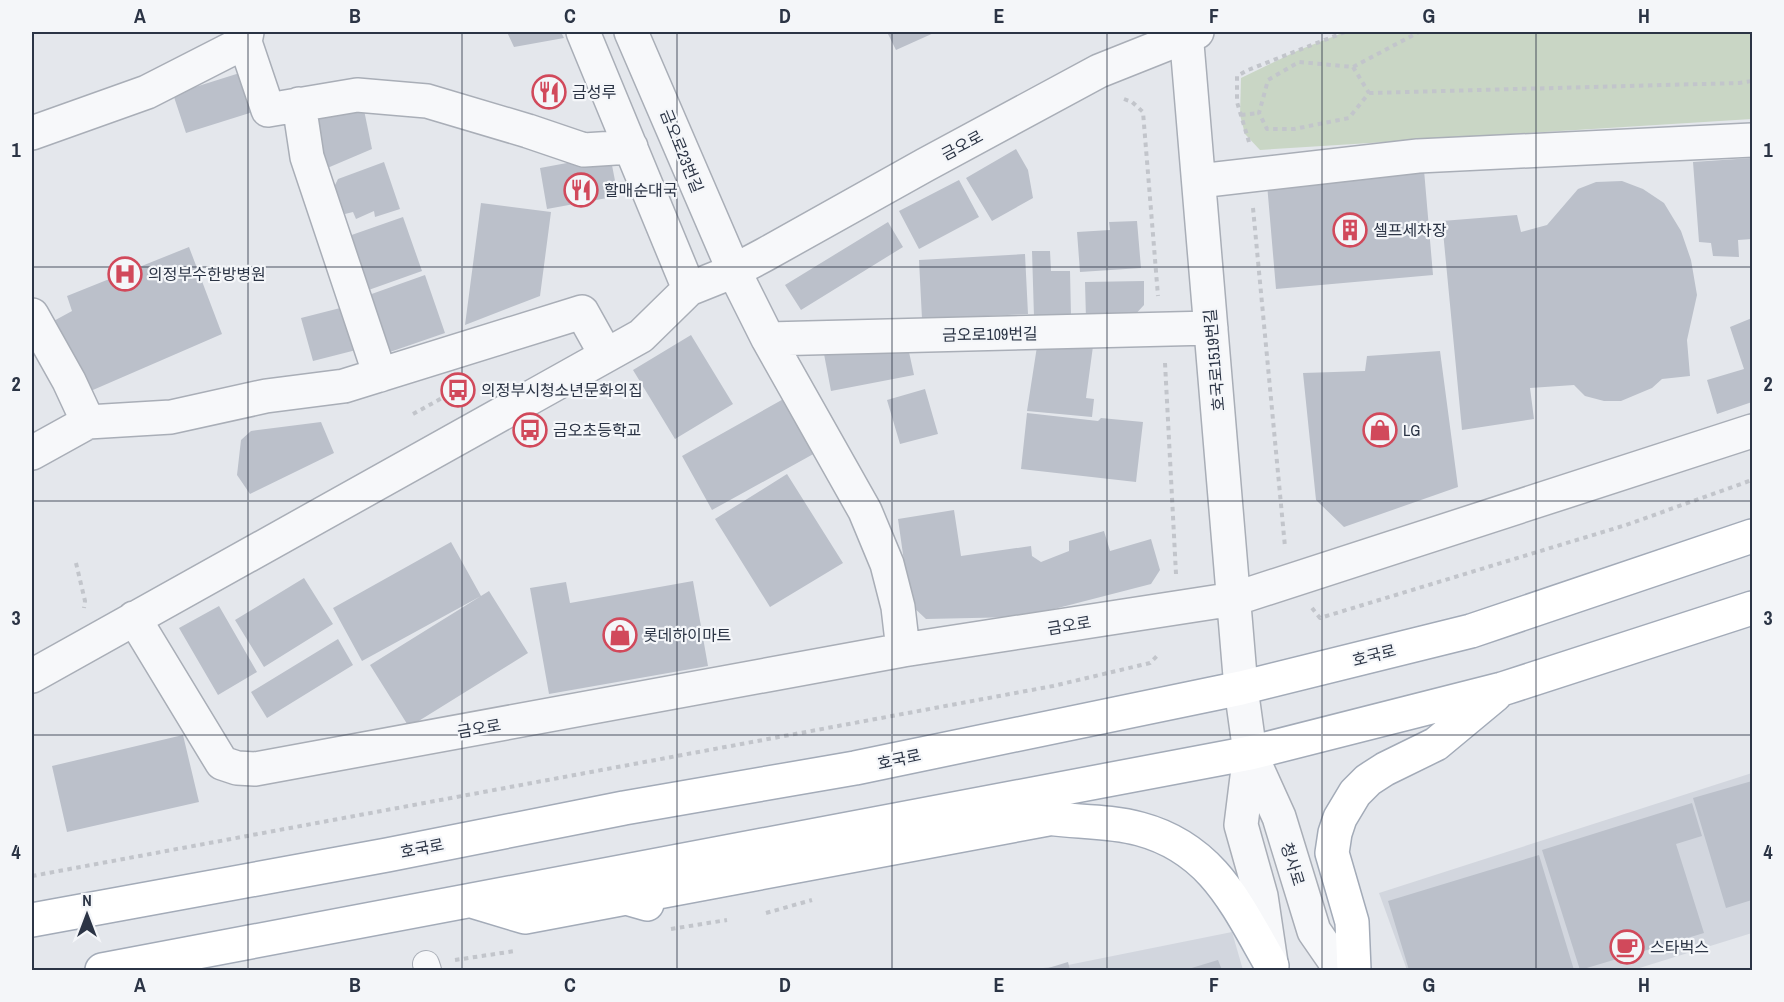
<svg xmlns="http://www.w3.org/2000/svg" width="1784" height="1002" viewBox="0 0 1784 1002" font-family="'Archivo Narrow','Noto Sans KR',sans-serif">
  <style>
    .built { fill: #d2d6de }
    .park { fill: #c9d6c5 }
    .building { fill: #bbc0ca }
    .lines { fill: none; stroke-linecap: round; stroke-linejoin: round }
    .pedestrian-casing { stroke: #a9aeb7; stroke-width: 28 }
    .minor-casing { stroke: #a9aeb7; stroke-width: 36 }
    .primary-casing { stroke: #a3abb8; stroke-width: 36 }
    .path { stroke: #c2c5cb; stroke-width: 4; stroke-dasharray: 4.5 4.5; stroke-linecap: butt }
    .pedestrian { stroke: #f7f8fa; stroke-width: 26 }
    .minor { stroke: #f7f8fa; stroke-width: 33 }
    .primary { stroke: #fff; stroke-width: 33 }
    .grid { fill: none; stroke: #2b3445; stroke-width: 1.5; stroke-opacity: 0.55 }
    .labels { text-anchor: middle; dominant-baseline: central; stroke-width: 4.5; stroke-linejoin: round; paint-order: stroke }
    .poi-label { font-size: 16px; fill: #2b3445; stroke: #f4f6f9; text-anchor: start }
    .street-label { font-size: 16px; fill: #2b3445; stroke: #f4f6f9 }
    .neatline { fill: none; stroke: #2b3445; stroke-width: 2 }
    .grid-label { font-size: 20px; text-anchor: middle; font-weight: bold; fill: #2b3445 }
  </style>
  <rect width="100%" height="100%" fill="#e4e7ec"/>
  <path class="built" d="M1752 773V933L1633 970H1407L1379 893Z
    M1232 932 1243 970H1026L1068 965Z"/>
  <path class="park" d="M1345 32H1752V119L1260 150 1245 134 1240 115 1241 78 1299 50Z"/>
  <path class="building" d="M507 32H561L564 38 514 47Z
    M887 32H936L896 50Z
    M246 71 259 110 186 133 173 94Z
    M321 104 364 110 372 149 325 169 312 122Z
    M1016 149 1028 170 1033 198 992 221 966 178Z
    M610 155 618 196 547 209 540 168Z
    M1752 158V239L1738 240 1739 257 1713 256 1711 243 1699 242 1693 162Z
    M384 162 400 209 375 217 374 211 356 219 353 212 345 214 333 189 338 179Z
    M1424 170 1433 275 1276 289 1267 184Z
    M959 180 979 217 919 249 899 211Z
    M1622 181 1643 189 1664 203 1681 231 1691 260 1697 295 1687 340 1690 376 1662 379 1652 388 1621 401H1604L1585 396 1574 385 1530 388 1534 419 1462 430 1442 221 1517 215 1521 232 1547 225 1578 189 1596 182Z
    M481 203 551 212 540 296 465 325Z
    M403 217 422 271 363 292 343 238Z
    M1137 221 1141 268 1080 272 1077 232 1110 230 1109 222Z
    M888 222 903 247 801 310 785 285Z
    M189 247 222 334 86 393 50 323 72 311 67 296Z
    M1032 251H1050L1051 271H1070L1071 316 1034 317Z
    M1025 254 1028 314 922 319 919 260Z
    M425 275 445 333 387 353 366 296Z
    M1144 281V305L1131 319H1086L1085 282Z
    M352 305 364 348 313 361 301 318Z
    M1752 318V402L1717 414 1707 380 1744 369 1730 327Z
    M691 335 733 404 675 439 633 370Z
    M1094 339 1086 398 1094 399 1092 417 1027 411 1038 340Z
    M1440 351 1458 487 1344 527 1316 500 1303 373 1365 371 1367 356Z
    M909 352 914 375 831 391 824 354Z
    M925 389 938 434 900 444 887 400Z
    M787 397 817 452 712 510 682 456Z
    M1027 413 1098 421 1101 418 1143 422 1136 482 1021 469Z
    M321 422 334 453 250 494 237 475 241 440 251 431Z
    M787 474 843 563 770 607 715 519Z
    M954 510 961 556 1031 546 1032 556 1041 562 1069 551V541L1104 531 1110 551 1151 539 1160 570 1151 584 1023 617 926 619 910 604 898 519Z
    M451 542 481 596 362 661 333 608Z
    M304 578 333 624 264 667 235 620Z
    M693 581 708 666 549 694 530 588 566 582 570 603Z
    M489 591 528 653 409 727 370 665Z
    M219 606 257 672 218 695 179 628Z
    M338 639 353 665 267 718 251 692Z
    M183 735 199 802 67 832 52 766Z
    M1752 781V900L1726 908 1693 798Z
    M1692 803 1702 836 1676 844 1704 933 1580 970 1542 850Z
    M1539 855 1574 970H1409L1388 901Z
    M1218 960 1222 970H1185Z
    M1068 962 1070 970H1042Z"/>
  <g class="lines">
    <defs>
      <path id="pedestrian" d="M426 964 428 970"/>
      <path id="minor" d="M583 32 689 289
        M631 32 734 271 768 339 865 511 887 564 898 607 903 650
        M1186 32 1241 688 1250 753 1279 817 1314 931 1341 970
        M245 42 268 110 357 95 427 101 528 131 584 150 631 147
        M299 104 307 157 380 375
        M32 133 147 92 245 42 247 32
        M1199 181 1418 156 1752 140
        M32 315 69 381 88 422
        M768 339 1211 328
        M32 453 88 422 171 417 266 396 344 386 582 312 606 355
        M134 618 222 763 237 768 255 769 903 650 1234 599 1752 431
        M32 676 641 336 689 289 734 271 764 255 925 165 1099 71 1197 32
        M1250 753 1241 825 1261 896 1271 963"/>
      <path id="primary" d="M1027 815C1064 823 1104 819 1140 829 1214 849 1237 906 1272 966
        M626 898 1048 819
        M475 902 525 917 626 898 647 904
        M32 920 387 855 624 808 855 768 1241 688 1471 631 1752 536
        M102 970 1250 753 1502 689 1752 608
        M1354 970 1352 922 1332 853 1335 833 1340 818 1355 793 1368 780 1385 769 1436 744 1495 695"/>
    </defs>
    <use href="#pedestrian" class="pedestrian-casing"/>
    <use href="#minor" class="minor-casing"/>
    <use href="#primary" class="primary-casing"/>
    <path class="path" d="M1353 67 1369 93 1349 118 1294 129H1267L1259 113 1268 80 1299 62 1353 67 1419 32
      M1369 93 1739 83 1752 81
      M1124 99 1132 102 1143 112 1158 296
      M1241 115 1259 113
      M1249 142 1237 102V76L1248 70 1345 32
      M1253 208 1285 547
      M1165 363 1176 574
      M413 414 464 386
      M76 563 85 601 84 608
      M1312 608 1320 618 1626 525 1752 480
      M32 876 1053 686 1150 663 1157 656
      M766 913 812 900
      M671 929 727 920
      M455 960 515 951"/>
    <use href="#pedestrian" class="pedestrian"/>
    <use href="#minor" class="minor"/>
    <use href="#primary" class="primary"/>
  </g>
  <path class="grid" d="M248 32V970M462 32V970M677 32V970M892 32V970M1107 32V970M1322 32V970M1536 32V970M32 267H1752M32 501H1752M32 735H1752"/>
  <defs>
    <symbol id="restaurant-ring" viewBox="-11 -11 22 22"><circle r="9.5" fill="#f4f6f9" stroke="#d1495b" stroke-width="1.5"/><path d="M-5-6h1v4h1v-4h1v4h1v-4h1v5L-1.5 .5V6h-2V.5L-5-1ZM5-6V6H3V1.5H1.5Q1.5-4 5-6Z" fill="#d1495b"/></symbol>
    <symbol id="building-ring" viewBox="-11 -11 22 22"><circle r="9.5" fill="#f4f6f9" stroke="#d1495b" stroke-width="1.5"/><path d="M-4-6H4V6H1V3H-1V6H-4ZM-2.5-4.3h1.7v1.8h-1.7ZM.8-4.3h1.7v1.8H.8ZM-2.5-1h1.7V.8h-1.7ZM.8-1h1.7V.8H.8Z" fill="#d1495b"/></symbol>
    <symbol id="hospital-ring" viewBox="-11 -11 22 22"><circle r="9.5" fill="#f4f6f9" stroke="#d1495b" stroke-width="1.5"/><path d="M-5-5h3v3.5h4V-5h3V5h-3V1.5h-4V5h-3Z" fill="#d1495b"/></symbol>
    <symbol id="bus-ring" viewBox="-11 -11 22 22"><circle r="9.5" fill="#f4f6f9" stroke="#d1495b" stroke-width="1.5"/><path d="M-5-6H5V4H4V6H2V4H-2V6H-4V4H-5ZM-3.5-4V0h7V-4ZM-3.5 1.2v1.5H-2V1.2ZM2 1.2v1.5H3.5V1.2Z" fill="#d1495b"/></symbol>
    <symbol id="shop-ring" viewBox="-11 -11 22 22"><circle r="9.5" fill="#f4f6f9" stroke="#d1495b" stroke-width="1.5"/><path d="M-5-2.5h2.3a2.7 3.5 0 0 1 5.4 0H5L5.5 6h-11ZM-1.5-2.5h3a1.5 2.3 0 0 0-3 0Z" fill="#d1495b"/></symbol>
    <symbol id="cafe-ring" viewBox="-11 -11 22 22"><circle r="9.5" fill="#f4f6f9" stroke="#d1495b" stroke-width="1.5"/><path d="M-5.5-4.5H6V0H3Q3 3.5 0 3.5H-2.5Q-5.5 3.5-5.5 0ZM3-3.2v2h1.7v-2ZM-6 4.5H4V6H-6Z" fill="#d1495b"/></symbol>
  </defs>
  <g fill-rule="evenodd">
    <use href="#restaurant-ring" x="530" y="73" width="38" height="38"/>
    <use href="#restaurant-ring" x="562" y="171" width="38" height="38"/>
    <use href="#building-ring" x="1331" y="211" width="38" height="38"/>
    <use href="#hospital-ring" x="106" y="255" width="38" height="38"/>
    <use href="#bus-ring" x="439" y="371" width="38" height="38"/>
    <use href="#bus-ring" x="511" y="411" width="38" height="38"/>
    <use href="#shop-ring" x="1361" y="411" width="38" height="38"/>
    <use href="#shop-ring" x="601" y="616" width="38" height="38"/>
    <use href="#cafe-ring" x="1608" y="928" width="38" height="38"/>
  </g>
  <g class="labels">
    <g class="poi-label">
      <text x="572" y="92">금성루</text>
      <text x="604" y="190">할매순대국</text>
      <text x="1373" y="230">셀프세차장</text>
      <text x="148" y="274">의정부수한방병원</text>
      <text x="481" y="390">의정부시청소년문화의집</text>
      <text x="553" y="430">금오초등학교</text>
      <text x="1403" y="430">LG</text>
      <text x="643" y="635">롯데하이마트</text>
      <text x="1650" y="947">스타벅스</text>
    </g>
    <g class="street-label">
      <text transform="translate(962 145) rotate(-28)">금오로</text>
      <text transform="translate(682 151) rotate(68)">금오로23번길</text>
      <text transform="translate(990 334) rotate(-1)">금오로109번길</text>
      <text transform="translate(1214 360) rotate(-95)">호국로1519번길</text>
      <text transform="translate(1069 625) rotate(-9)">금오로</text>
      <text transform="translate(1374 655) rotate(-14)">호국로</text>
      <text transform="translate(479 728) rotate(-10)">금오로</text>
      <text transform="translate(899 759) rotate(-12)">호국로</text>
      <text transform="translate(422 848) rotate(-11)">호국로</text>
      <text transform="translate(1293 864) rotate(73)">청사로</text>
    </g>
  </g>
  <rect width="1784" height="1002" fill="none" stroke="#f4f6f9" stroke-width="66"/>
  <g transform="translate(87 915)" stroke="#f4f6f9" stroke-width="4.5" paint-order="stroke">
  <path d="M0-4.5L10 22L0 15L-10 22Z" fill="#2b3445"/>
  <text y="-9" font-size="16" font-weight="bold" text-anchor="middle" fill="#2b3445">N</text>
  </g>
  <rect x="33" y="33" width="1718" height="936" class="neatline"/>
  <g class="grid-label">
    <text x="140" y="23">A</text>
    <text x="355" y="23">B</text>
    <text x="570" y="23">C</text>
    <text x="785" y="23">D</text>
    <text x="999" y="23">E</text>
    <text x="1214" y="23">F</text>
    <text x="1429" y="23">G</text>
    <text x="1644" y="23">H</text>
    <text x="16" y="157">1</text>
    <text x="1768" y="157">1</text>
    <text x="16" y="391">2</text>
    <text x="1768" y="391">2</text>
    <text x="16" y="625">3</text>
    <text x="1768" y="625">3</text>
    <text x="16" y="859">4</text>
    <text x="1768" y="859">4</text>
    <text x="140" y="992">A</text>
    <text x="355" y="992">B</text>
    <text x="570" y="992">C</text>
    <text x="785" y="992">D</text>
    <text x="999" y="992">E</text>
    <text x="1214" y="992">F</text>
    <text x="1429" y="992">G</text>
    <text x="1644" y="992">H</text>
  </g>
</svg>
